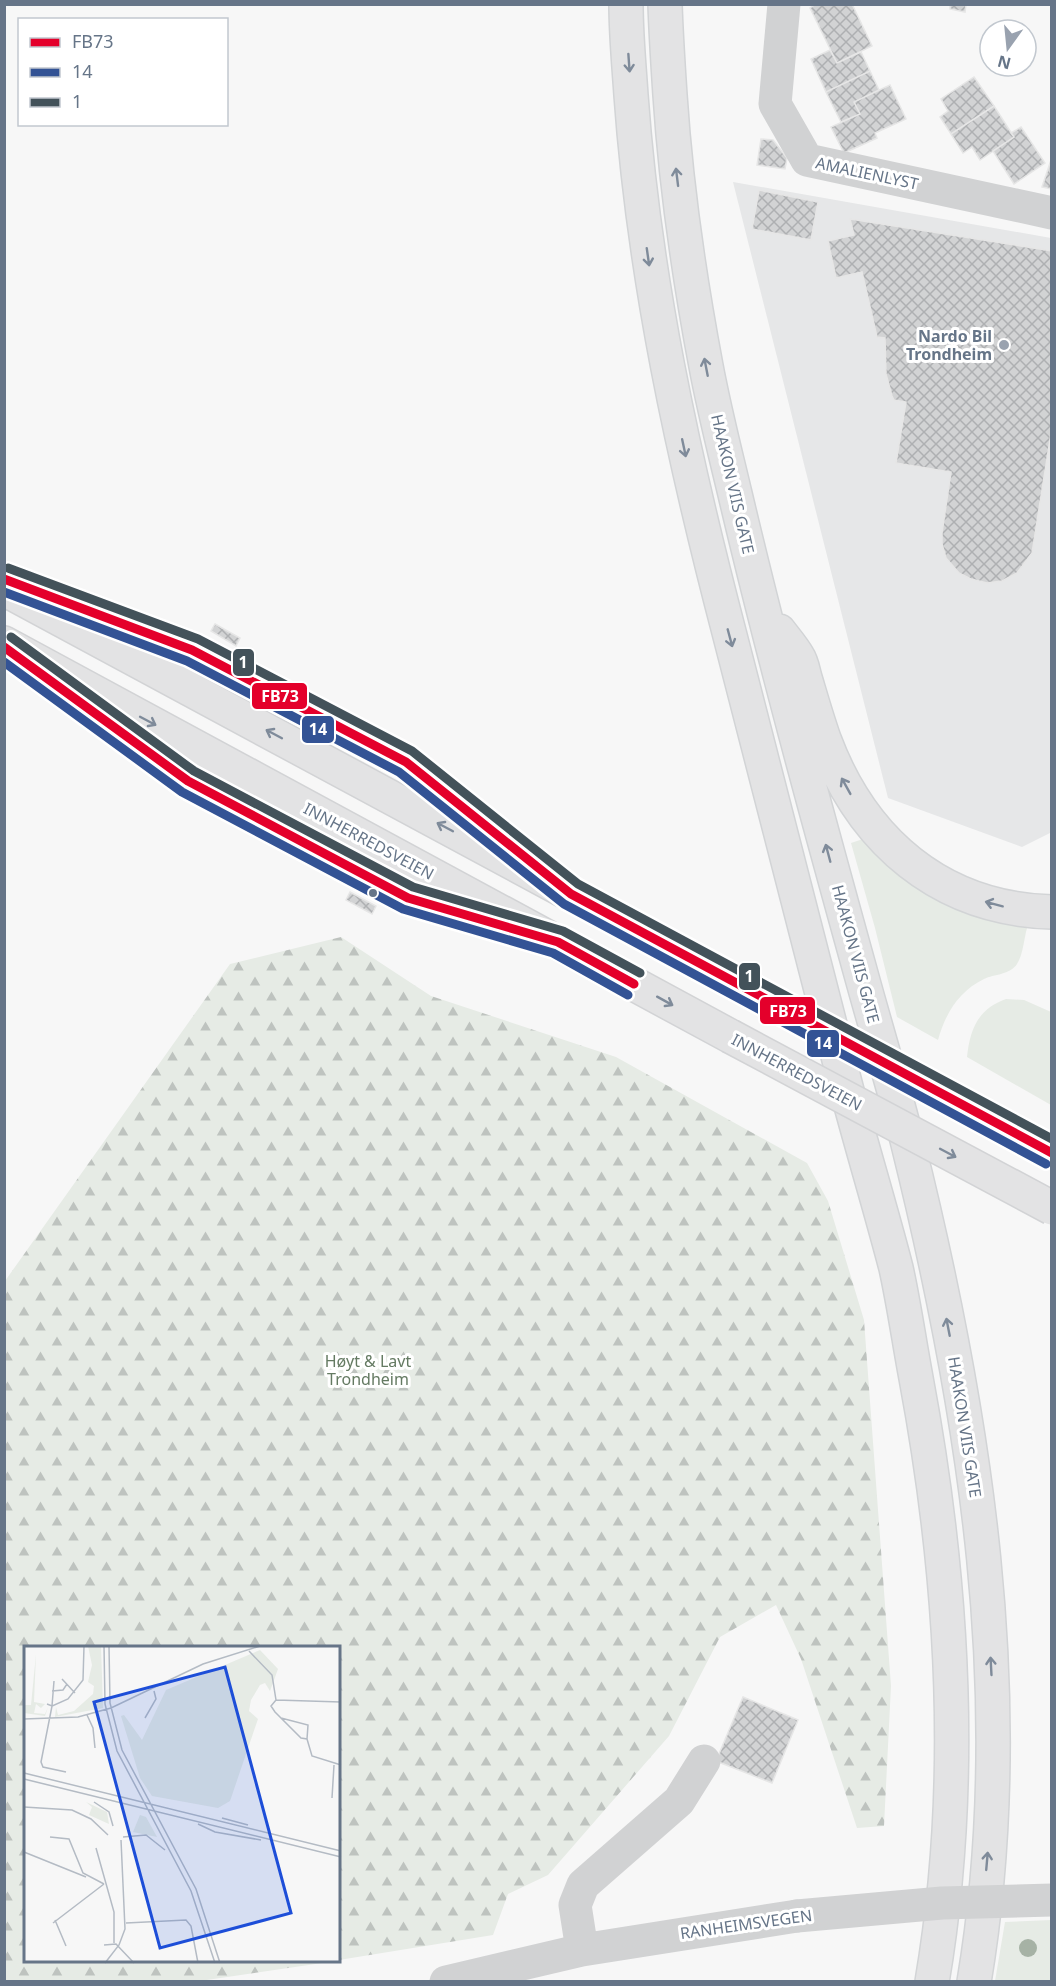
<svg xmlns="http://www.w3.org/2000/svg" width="1056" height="1986" viewBox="0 0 1056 1986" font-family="'Noto Sans',sans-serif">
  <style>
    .built { fill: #e6e7e8 }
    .green { fill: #e6ebe5 }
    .forest { fill: url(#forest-firs) }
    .building { fill: url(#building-cross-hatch); stroke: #e6e6e6; stroke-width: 1.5 }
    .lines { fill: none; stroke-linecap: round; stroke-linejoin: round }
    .major-casing { stroke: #d2d4d6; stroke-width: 36 }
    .highway-casing { stroke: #d2d3d5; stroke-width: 36 }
    .minor { stroke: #d1d2d3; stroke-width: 33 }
    .major { stroke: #e3e3e4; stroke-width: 33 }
    .highway { stroke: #e3e3e4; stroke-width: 33 }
    .highway-bridge-casing { stroke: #d2d3d5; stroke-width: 36; stroke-linecap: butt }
    .minor-bridge { stroke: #d1d2d3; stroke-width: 33 }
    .highway-bridge { stroke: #e3e3e4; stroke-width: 33 }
    .bus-1-casing { stroke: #fff; stroke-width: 14 }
    .bus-2-casing { stroke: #fff; stroke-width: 14 }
    .bus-3-casing { stroke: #fff; stroke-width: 14 }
    .bus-1 { stroke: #e4002b; stroke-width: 9 }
    .bus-2 { stroke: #335395; stroke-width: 9 }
    .bus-3 { stroke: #43525a; stroke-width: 9 }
    .tree { fill: #a6b2a5 }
    .oneway { stroke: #7f8b9a }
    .poi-dot { fill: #99a2af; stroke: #fff; stroke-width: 2 }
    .bus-dot { fill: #667588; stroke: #fff; stroke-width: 2 }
    .labels { text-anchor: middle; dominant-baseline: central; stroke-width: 6; stroke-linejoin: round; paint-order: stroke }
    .street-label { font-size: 16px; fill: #667588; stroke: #fff }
    .poi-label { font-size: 16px; font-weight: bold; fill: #667588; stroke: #fff; text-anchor: end }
    .park-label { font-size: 16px; fill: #647a62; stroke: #fff }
    .inset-road { fill: none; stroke: #b4bbc4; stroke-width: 1.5 }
    .view { fill: #1d4ed8; fill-opacity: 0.15; stroke: #1d4ed8; stroke-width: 3 }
    .inset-edge { fill: none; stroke: #667588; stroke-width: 3 }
    .line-badge { stroke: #fff; stroke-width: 2 }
    .badge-label { font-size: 16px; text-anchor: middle; font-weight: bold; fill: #fff }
  </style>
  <defs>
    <pattern id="forest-firs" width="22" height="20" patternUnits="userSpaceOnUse" patternTransform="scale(1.5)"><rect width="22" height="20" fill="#e6ebe5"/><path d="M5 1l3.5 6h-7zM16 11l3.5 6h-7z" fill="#bec3bf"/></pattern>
    <pattern id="building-cross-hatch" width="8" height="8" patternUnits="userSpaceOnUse" patternTransform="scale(1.5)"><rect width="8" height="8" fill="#d2d3d4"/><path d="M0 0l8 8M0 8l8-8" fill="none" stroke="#aeb0b2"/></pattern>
  </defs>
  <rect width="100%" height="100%" fill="#f7f7f7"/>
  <path class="built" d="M733 182 1051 238 1052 832 1022 847 888 798Z"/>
  <path class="green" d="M863 839C911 890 957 916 1027 928 1024 939 1023 955 1017 964 1010 975 994 974 984 979 959 991 945 1014 938 1040L897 1017 875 928 851 843Z
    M1006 999 1024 1000 1051 1012V1105L967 1057C970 1029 978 1009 1006 999Z
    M1051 1920V1981H995L1005 1922Z"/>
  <path class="forest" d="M341 937 431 996 616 1057 807 1163 828 1201 864 1320 891 1686 884 1826 857 1828 801 1659 776 1605 720 1637 669 1736 548 1875 508 1894 493 1935 339 1960V1647H26V1960L336 1961 200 1981H5V1281L230 964Z"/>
  <path class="building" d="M816 4H852L872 46 837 63 810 8Z
    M950 4H966L965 12 950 9Z
    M830 50 837 63 861 52 870 71 826 92 811 59Z
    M870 71 879 90 854 102 860 114 841 122 826 92Z
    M974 77 994 106 951 134 940 117 948 111 941 99Z
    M890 85 906 119 875 133 877 138 844 153 831 127 860 114 854 102Z
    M994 106 1014 137 980 160 972 147 963 153 951 134Z
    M1021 127 1045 163 1014 184 993 151 1014 137 1011 133Z
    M761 139 773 140 787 158 785 169 757 165Z
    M1052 157V189L1042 187Z
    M759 190 818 202 811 240 752 229Z
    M850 219 1052 251V427L1032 553 1017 573 1002 581 987 583 971 579 959 573 946 558 942 544V533L951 472 896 463 906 402 894 400 892 396 886 374 885 338 877 337 862 272 836 278 828 241 854 235Z
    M215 624 240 638 236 646 211 631Z
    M350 892 376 906 372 914 346 900Z
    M743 1697 798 1720 772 1783 716 1761Z"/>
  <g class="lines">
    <defs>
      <path id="major" d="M626 4C626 35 629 65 631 95 644 278 683 456 729 632 768 782 807 932 845 1083 861 1145 880 1206 896 1268 904 1304 909 1341 916 1378 953 1576 966 1782 932 1982
        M665 4C666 35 668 65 670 95 676 187 689 276 706 366 714 409 725 452 735 494 773 655 817 815 861 974 876 1029 893 1084 907 1140 975 1413 1021 1701 974 1982
        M779 631C785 639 793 648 798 657 802 663 803 671 805 678 811 698 817 719 824 739 862 841 940 909 1052 912"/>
      <path id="highway" d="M4 589 713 971
        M4 643 730 1036"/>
    </defs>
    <use href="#major" class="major-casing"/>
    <use href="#highway" class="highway-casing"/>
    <path class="minor" d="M784 4 775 104 807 160 1052 213
      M14 582 192 650 406 762 537 867
      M50 679 188 781 408 898 524 933
      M582 1950 575 1905 583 1885 679 1801 704 1761
      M446 1982 582 1950 797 1916"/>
    <use href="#major" class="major"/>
    <use href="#highway" class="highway"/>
    <defs>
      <path id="highway-bridge" d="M713 971 1052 1153
        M730 1036 1052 1208"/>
    </defs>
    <use href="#highway-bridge" class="highway-bridge-casing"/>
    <path class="minor-bridge" d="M797 1916 942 1903 1052 1900"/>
    <use href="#highway-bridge" class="highway-bridge"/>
    <defs>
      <path id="bus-1" d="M4 579 192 650 406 762 571 894 1052 1153
        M4 647 188 781 408 898 558 942 634 984"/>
      <path id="bus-2" d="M4 592 187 661 399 772 564 904 1046 1164
        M4 662 182 792 403 909 553 953 628 995"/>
      <path id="bus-3" d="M8 568 198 639 412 751 578 884 1052 1139
        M11 637 194 771 413 887 563 931 640 973"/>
    </defs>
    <use href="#bus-1" class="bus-1-casing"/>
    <use href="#bus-2" class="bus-2-casing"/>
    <use href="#bus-3" class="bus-3-casing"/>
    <use href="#bus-1" class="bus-1"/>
    <use href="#bus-2" class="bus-2"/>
    <use href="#bus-3" class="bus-3"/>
  </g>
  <circle class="tree" cx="1028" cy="1948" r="9"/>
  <defs><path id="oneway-shaft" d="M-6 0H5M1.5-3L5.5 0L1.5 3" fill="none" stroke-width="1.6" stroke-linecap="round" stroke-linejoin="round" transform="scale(1.5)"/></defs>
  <g class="oneway">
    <use href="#oneway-shaft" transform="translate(629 63) rotate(86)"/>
    <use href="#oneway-shaft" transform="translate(677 177) rotate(-97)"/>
    <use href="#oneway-shaft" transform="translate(648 257) rotate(82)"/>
    <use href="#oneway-shaft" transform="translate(706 367) rotate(-101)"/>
    <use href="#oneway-shaft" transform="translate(684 448) rotate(78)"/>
    <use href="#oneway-shaft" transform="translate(730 638) rotate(75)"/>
    <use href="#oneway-shaft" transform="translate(148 721) rotate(28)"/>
    <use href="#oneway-shaft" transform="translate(274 734) rotate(-152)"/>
    <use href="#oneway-shaft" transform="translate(846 786) rotate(-119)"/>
    <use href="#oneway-shaft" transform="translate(445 827) rotate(-152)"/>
    <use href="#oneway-shaft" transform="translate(828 853) rotate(-105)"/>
    <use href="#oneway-shaft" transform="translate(994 904) rotate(-165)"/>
    <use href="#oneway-shaft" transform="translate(665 1001) rotate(29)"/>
    <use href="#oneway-shaft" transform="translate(948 1153) rotate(28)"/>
    <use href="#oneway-shaft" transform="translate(948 1327) rotate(-101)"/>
    <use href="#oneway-shaft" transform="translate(991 1666) rotate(-93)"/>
    <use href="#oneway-shaft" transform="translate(987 1861) rotate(-85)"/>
  </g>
  <circle class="poi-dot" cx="1004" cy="345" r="6"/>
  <circle class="bus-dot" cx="373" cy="893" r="5"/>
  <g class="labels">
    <g class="street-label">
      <text transform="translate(867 173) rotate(12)">AMALIENLYST</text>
      <text transform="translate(733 484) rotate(77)">HAAKON VIIS GATE</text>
      <text transform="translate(369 841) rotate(28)">INNHERREDSVEIEN</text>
      <text transform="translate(856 954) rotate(75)">HAAKON VIIS GATE</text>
      <text transform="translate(797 1072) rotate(28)">INNHERREDSVEIEN</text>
      <text transform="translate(965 1427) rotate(81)">HAAKON VIIS GATE</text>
      <text transform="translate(746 1924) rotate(-8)">RANHEIMSVEGEN</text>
    </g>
    <g class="poi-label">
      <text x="992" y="336">Nardo Bil<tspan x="992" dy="18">Trondheim</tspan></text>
    </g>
    <g class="park-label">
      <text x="368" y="1361">Høyt &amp; Lavt<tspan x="368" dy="18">Trondheim</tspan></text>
    </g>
  </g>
  <g transform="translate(24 1646)">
    <rect width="316" height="316" fill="#f7f7f7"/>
    <path d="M64 0H77L79 62 31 71 32 61 34 69 50 65 69 48 70 40 64 36 68 19ZM12 8 10 56 21 58 17 62 12 58 10 67 21 68 24 61 21 70 0 67V59H7ZM62 156 83 166 85 178 65 169 68 161ZM116 169 122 171 133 191 109 186Z" fill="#e6ebe5"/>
    <path d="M236 4 254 23 246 45 241 37 236 39 227 54 225 65 234 73 206 155 194 162 128 150 116 132 97 70 100 69 118 94 142 44Z" fill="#e6ebe5"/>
    <path class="inset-road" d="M80 0 81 58 93 105 167 245 191 317M85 0 86 57 98 104 172 243 196 317M225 5 248 29 252 54 247 60 251 66 277 92 283 93 288 110 317 119M38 33 51 47M28 45 39 44 43 38M252 54 317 56M23 58 28 60 30 35M63 69 69 82 71 102M121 72 132 53 130 45M257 72 284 79 283 93M0 73 54 71 87 62 179 18 236 0M42 126 19 121 17 116 28 60 44 53 59 34 60 0M0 127 317 205M0 133 317 211M308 152 310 119M70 156 85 166 89 180M0 161 48 164 67 173 84 189M198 172 224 179M174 178 191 186 237 194M26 191 45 193 59 227 80 238M99 191 122 189 141 204M72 202 90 266V297M0 206 62 231M31 274 42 300M29 277 80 238M102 277 162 274 167 280 174 317M80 299 92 298 110 317M81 317 95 299 101 283 97 194"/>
    <path class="view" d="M201 21 267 267 136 302 70 56Z"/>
    <rect width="316" height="316" class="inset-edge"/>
  </g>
  <g class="line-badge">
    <rect x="232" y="648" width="23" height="29" rx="6" fill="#43525a"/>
    <rect x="251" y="682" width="57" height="28" rx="6" fill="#e4002b"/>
    <rect x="301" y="715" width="34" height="29" rx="6" fill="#335395"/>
    <rect x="738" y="962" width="23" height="29" rx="6" fill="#43525a"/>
    <rect x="759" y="996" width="57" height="29" rx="6" fill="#e4002b"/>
    <rect x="806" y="1029" width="34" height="29" rx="6" fill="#335395"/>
  </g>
  <g class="badge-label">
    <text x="243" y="668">1</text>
    <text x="280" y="702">FB73</text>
    <text x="318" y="735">14</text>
    <text x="749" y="982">1</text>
    <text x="788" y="1017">FB73</text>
    <text x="823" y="1049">14</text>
  </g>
  <rect width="1056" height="1986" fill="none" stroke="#667588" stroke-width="12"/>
  <rect x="18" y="18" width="210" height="108" fill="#ffffff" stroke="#c2c8cf" stroke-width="1.5"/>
  <rect x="30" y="38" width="30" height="9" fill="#e4002b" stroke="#c2c8cf" stroke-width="1.5"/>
  <text x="72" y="48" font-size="18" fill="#667588">FB73</text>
  <rect x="30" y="68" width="30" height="9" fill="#335395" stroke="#c2c8cf" stroke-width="1.5"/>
  <text x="72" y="78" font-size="18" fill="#667588">14</text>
  <rect x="30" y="98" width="30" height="9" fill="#43525a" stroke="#c2c8cf" stroke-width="1.5"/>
  <text x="72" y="108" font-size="18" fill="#667588">1</text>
  <g transform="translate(1008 48) rotate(195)"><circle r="28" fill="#ffffff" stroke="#c2c8cf" stroke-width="1.5"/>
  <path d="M0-4.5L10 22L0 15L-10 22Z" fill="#99a2af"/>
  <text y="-9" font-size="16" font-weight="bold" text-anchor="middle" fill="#667588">N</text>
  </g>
</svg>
